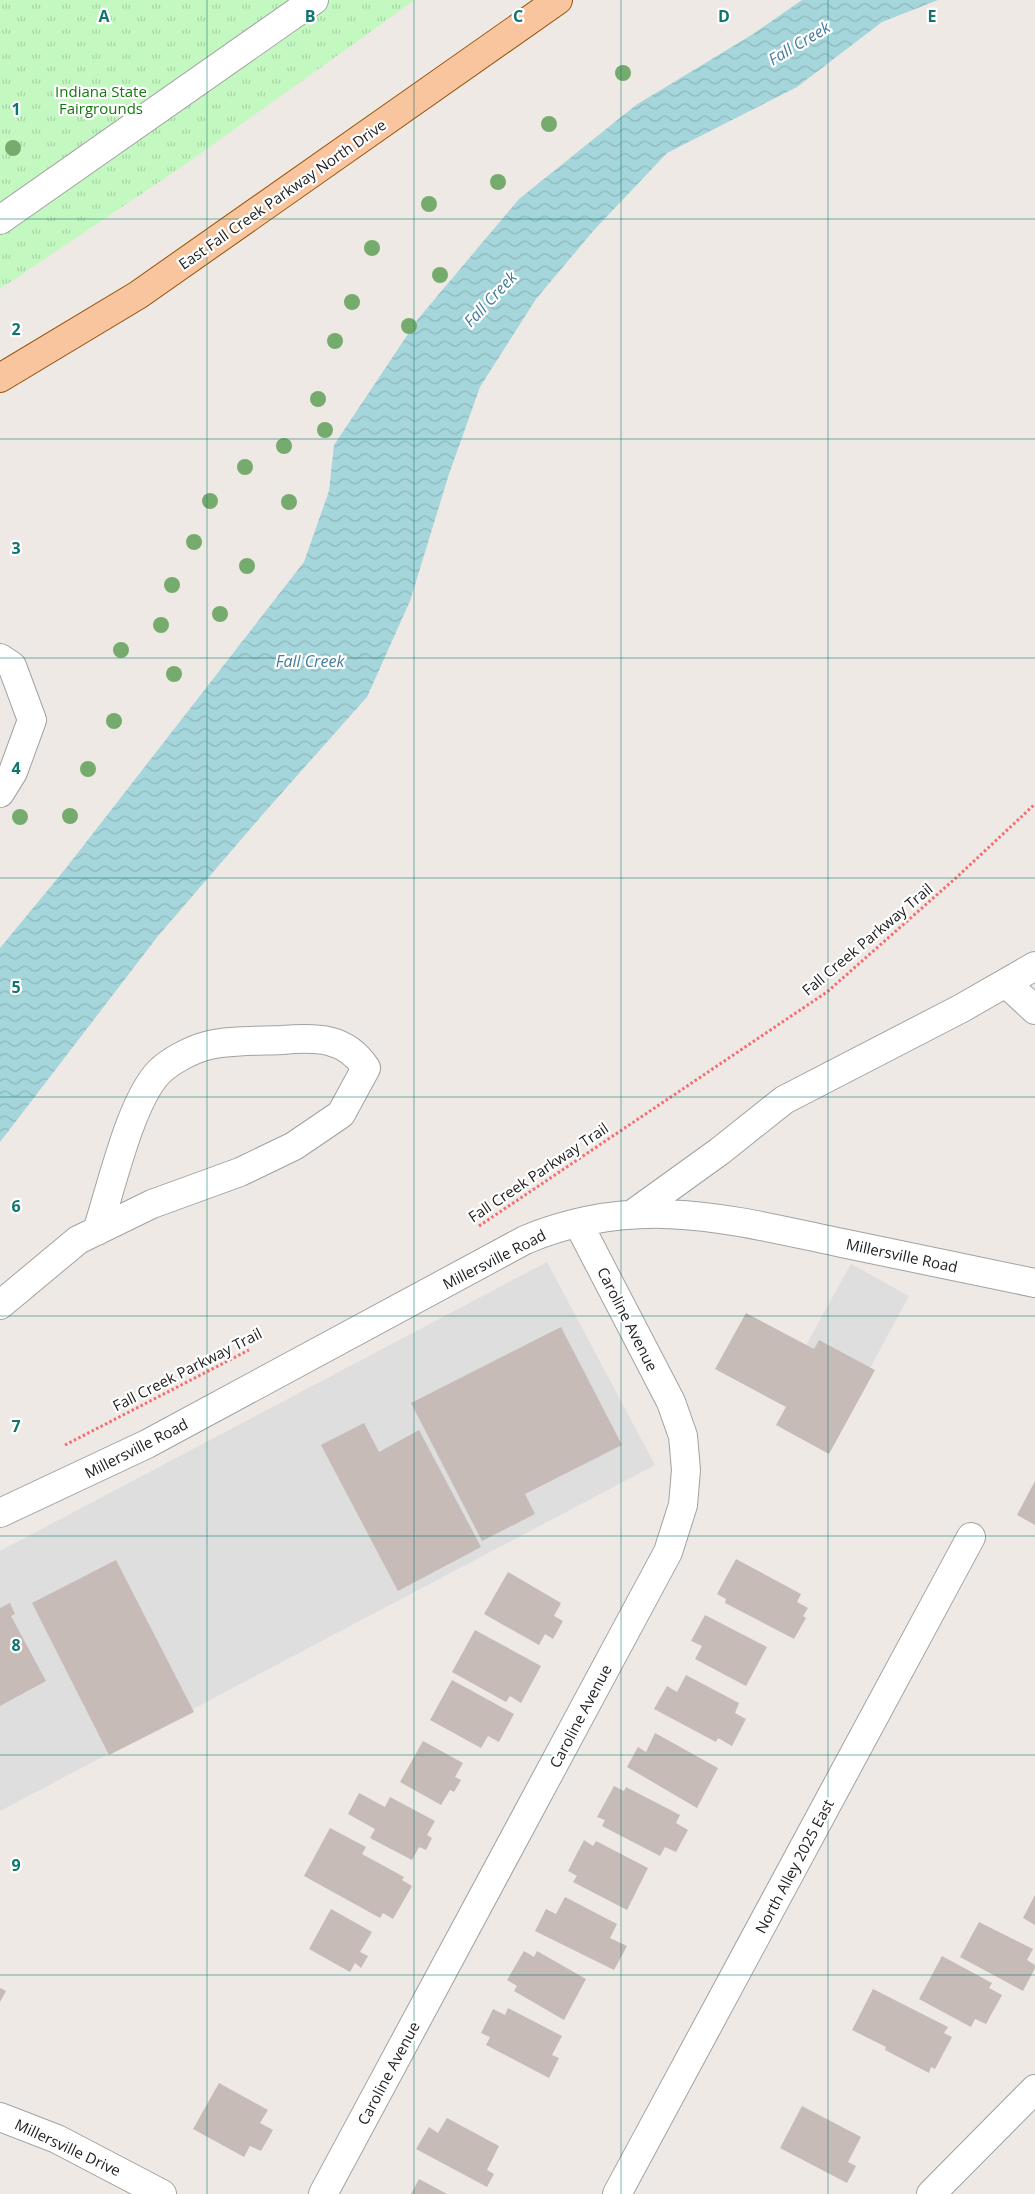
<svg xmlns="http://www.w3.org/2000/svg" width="1035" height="2194" viewBox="0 0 1035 2194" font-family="'Open Sans',sans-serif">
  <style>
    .park { fill: url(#park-tufts) }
    .parking { fill: #dedede }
    .water { fill: url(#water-waves) }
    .building { fill: #c6bbb7 }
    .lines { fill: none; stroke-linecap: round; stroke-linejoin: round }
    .minor-casing { stroke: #a2a2a2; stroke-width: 30 }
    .major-casing { stroke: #935004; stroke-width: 30 }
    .path { stroke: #f66d71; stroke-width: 3; stroke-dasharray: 2.5 2.5; stroke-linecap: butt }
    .minor { stroke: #fff; stroke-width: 28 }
    .major { stroke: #f9c59e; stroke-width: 28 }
    .tree { fill: #76ab6e }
    .grid { fill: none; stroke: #0f766e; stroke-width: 1; stroke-opacity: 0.55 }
    .labels { text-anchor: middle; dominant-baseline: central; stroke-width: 4.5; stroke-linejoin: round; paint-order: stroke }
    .park-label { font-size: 15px; fill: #14790e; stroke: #fff }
    .street-label { font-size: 15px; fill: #1e1e1e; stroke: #fff }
    .water-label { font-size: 16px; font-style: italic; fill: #467c9c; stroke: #fff }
    .grid-label { font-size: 16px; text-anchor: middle; font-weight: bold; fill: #0f766e; stroke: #fff; stroke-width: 4.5; stroke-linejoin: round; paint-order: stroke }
  </style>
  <defs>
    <pattern id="park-tufts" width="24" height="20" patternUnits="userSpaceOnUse" patternTransform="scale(1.25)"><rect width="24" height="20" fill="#c4f8c1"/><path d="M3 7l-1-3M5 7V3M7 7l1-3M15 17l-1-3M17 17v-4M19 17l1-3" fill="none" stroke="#a8d4a5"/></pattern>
    <pattern id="water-waves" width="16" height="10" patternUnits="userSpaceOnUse" patternTransform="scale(1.25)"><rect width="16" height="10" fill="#a5d6db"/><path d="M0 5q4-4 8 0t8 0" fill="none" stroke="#8eb7bc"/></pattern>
  </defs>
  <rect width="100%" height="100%" fill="#eee9e4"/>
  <path class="park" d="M0 0H415L183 166 0 289Z"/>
  <path class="parking" d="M547 1262 655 1465 0 1811V1551Z
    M851 1264 909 1296 870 1368 819 1340 814 1349 806 1345Z"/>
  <path class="water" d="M802 0H938L882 22 797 87 667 153 594 230 536 299 480 387 449 474 410 601 367 697 263 814 158 936 0 1142V948L66 868 304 562 329 491 334 445 418 319 519 199 636 105 753 34Z"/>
  <path class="building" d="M746 1313 814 1349 819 1340 875 1370 829 1454 776 1425 786 1407 715 1369Z
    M561 1327 622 1445 525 1494 535 1514 482 1541 411 1403Z
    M364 1423 379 1452 419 1430 481 1547 398 1591 321 1445Z
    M1035 1481V1525L1017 1515Z
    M736 1559 801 1594 797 1602 808 1608 803 1616 806 1618 794 1639 725 1603 726 1599 717 1594Z
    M116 1560 194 1712 109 1755 32 1603Z
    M508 1572 561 1603 554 1616 563 1621 553 1639 545 1634 539 1645 484 1614Z
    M10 1603 15 1614 11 1616 46 1681 0 1706V1608Z
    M705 1615 767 1647 746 1686 695 1659 702 1646 691 1641Z
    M475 1630 541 1666 521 1703 510 1696 506 1702 452 1672Z
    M686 1675 739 1703 735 1713 746 1719 732 1746 718 1738 716 1742 654 1709 667 1686 677 1692Z
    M452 1680 514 1714 499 1742 488 1736 481 1748 430 1720Z
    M655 1733 718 1768 697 1808 627 1767 638 1747 646 1752Z
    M423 1741 463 1763 455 1777 461 1780 454 1792 450 1790 441 1805 400 1782Z
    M614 1786 624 1791 626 1787 680 1815 676 1823 688 1830 676 1852 665 1847 660 1856 602 1826 605 1820 597 1817Z
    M359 1793 385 1807 390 1797 435 1821 427 1835 432 1838 426 1850 419 1847 412 1860 370 1838 375 1829 348 1814Z
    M330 1828 366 1847 362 1854 404 1877 402 1880 412 1886 393 1919 383 1913 380 1918 304 1876Z
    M584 1840 593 1846 596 1841 648 1868 627 1910 573 1882 577 1876 568 1871Z
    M1035 1895V1925L1023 1918Z
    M565 1897 617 1924 610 1938 627 1946 614 1970 535 1931 546 1909 556 1914Z
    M331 1909 372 1932 360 1952 368 1956 361 1968 355 1963 350 1972 309 1949Z
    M979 1922 1033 1949 1027 1960 1035 1965V1968L1023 1991 960 1957Z
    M524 1951 534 1957 537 1951 586 1979 564 2020 514 1991 517 1986 507 1980Z
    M942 1956 992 1983 989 1988 1002 1995 986 2024 975 2019 971 2027 919 1999Z
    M0 1988 6 1991 0 2002Z
    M873 1989 948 2027 944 2033 952 2037 935 2069 931 2067 929 2073 885 2050 886 2047 852 2030Z
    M508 2008 562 2036 552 2055 559 2058 549 2078 486 2045 490 2037 481 2033 493 2009 505 2015Z
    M219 2083 268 2110 260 2123 273 2130 261 2151 250 2146 244 2157 193 2129Z
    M802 2106 861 2137 848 2162 856 2166 847 2183 780 2148Z
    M447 2118 499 2146 487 2170 494 2174 487 2187 416 2149 429 2127 438 2133Z
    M419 2179 447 2194H411Z"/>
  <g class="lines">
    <defs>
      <path id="minor" d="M0 220 314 0
        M0 658 12 666 32 720 13 772 0 793
        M1006 983 1035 1010
        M634 1213 720 1151 784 1100 962 1008 1035 966
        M0 1305 78 1240 152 1204 240 1172 294 1146 341 1114 366 1068C346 1037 316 1037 282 1040 261 1041 225 1040 206 1046 191 1050 170 1061 159 1072 130 1102 111 1189 97 1231
        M0 1513 147 1444 525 1240C638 1193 728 1219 842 1243 906 1256 971 1270 1035 1283
        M0 2117 57 2139 162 2194
        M323 2194 668 1552 683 1505 686 1470 683 1436 671 1402 578 1223
        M617 2194 971 1537
        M931 2194 1035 2089"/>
      <path id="major" d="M0 378 138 295 558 0"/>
    </defs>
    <use href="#minor" class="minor-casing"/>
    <use href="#major" class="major-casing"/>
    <path class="path" d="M479 1226 827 992 957 877 1035 804
      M65 1445 249 1350"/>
    <use href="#minor" class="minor"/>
    <use href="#major" class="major"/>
  </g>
  <g class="tree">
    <circle cx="623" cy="73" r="8"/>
    <circle cx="549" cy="124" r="8"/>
    <circle cx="13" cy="148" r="8"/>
    <circle cx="498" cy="182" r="8"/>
    <circle cx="429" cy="204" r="8"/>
    <circle cx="372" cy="248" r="8"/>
    <circle cx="440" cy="275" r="8"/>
    <circle cx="352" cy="302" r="8"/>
    <circle cx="409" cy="326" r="8"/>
    <circle cx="335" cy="341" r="8"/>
    <circle cx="318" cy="399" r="8"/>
    <circle cx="325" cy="430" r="8"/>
    <circle cx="284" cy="446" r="8"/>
    <circle cx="245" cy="467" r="8"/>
    <circle cx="210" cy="501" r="8"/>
    <circle cx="289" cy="502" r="8"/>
    <circle cx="194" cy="542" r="8"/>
    <circle cx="247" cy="566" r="8"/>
    <circle cx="172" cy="585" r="8"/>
    <circle cx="220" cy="614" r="8"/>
    <circle cx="161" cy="625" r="8"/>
    <circle cx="121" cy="650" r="8"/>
    <circle cx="174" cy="674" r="8"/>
    <circle cx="114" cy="721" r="8"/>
    <circle cx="88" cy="769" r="8"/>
    <circle cx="70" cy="816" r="8"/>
    <circle cx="20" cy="817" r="8"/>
  </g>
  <path class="grid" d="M207 0V2194M414 0V2194M621 0V2194M828 0V2194M0 219H1035M0 439H1035M0 658H1035M0 878H1035M0 1097H1035M0 1316H1035M0 1536H1035M0 1755H1035M0 1975H1035"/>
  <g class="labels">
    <g class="park-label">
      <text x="101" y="91">Indiana State<tspan x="101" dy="17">Fairgrounds</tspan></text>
    </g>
    <g class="street-label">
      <text transform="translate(282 194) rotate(-35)">East Fall Creek Parkway North Drive</text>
      <text transform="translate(867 939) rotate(-40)">Fall Creek Parkway Trail</text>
      <text transform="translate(538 1172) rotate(-34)">Fall Creek Parkway Trail</text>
      <text transform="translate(902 1255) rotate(12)">Millersville Road</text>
      <text transform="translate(494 1259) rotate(-27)">Millersville Road</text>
      <text transform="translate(628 1319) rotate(63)">Caroline Avenue</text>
      <text transform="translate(187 1369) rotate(-27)">Fall Creek Parkway Trail</text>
      <text transform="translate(136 1448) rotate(-27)">Millersville Road</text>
      <text transform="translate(580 1716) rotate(-62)">Caroline Avenue</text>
      <text transform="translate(794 1866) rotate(-62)">North Alley 2025 East</text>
      <text transform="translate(388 2073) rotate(-62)">Caroline Avenue</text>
      <text transform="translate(68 2147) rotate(25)">Millersville Drive</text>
    </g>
    <g class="water-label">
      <text transform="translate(799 43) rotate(-31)">Fall Creek</text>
      <text transform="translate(490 299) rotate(-47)">Fall Creek</text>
      <text x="310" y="661">Fall Creek</text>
    </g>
  </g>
  <g class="grid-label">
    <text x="104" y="22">A</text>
    <text x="310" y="22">B</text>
    <text x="518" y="22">C</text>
    <text x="724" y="22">D</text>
    <text x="932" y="22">E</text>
    <text x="16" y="115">1</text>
    <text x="16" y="335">2</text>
    <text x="16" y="554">3</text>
    <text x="16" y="774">4</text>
    <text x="16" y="993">5</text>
    <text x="16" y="1212">6</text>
    <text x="16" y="1432">7</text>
    <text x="16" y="1651">8</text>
    <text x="16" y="1871">9</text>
  </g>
</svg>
